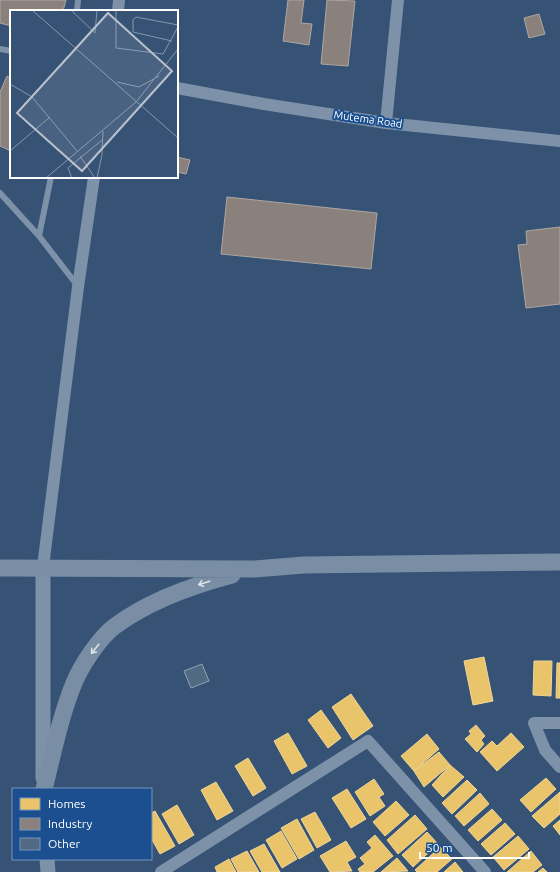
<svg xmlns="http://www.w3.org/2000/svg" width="560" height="872" viewBox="0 0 560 872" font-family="Ubuntu,sans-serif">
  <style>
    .homes { fill: #e9c46a; stroke: #f0d697 }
    .industry { fill: #8a817c; stroke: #ada7a3 }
    .building { fill: #526984; stroke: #92a2b6 }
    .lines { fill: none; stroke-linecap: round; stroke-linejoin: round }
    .service { stroke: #7d92a8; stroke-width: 6 }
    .minor { stroke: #7d92a8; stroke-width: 12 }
    .tertiary { stroke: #7d92a8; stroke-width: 15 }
    .secondary { stroke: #798da4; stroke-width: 17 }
    .oneway { stroke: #dee2e8 }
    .labels { text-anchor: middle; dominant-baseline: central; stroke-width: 4; stroke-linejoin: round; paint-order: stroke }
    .street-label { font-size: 11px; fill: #fff; stroke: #1b4f8f }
    .inset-road { fill: none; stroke: #8697ac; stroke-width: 1 }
    .view { fill: #b9c2ce; fill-opacity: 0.15; stroke: #b9c2ce; stroke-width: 2 }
    .inset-edge { fill: none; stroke: #fff; stroke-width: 2 }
  </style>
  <rect width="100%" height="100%" fill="#365274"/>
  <path class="homes" d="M484 657 493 701 473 705 464 661Z
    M534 661H552L551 696 533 695Z
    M557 663H560V698H556Z
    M351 694 373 726 353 740 332 707Z
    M321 710 341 738 328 748 308 720Z
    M476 725 485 736 481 740 484 744 477 752 465 739 471 734 469 731Z
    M288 733 307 766 292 774 274 741Z
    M511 733 524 747 497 771 480 752 492 741 497 746Z
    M427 734 439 749 414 771 401 756Z
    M439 752 450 765 424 787 414 771Z
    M248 758 266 788 253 796 235 766Z
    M450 765 464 777 443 797 432 785Z
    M546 778 556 789 531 812 520 800Z
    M374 779 384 794 379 797 385 806 370 816 355 792Z
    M467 780 477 790 452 814 442 803Z
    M216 782 233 811 217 820 201 790Z
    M347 789 366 819 351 828 332 798Z
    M560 792V814L544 828 532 816Z
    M480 793 489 804 464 826 455 816Z
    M396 801 409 815 385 836 373 822Z
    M177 805 194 835 179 844 162 814Z
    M492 809 502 820 478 841 468 830Z
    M155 811 175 846 160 854 151 838V813Z
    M315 812 331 840 317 848 301 819Z
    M415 815 427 829 398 854 387 840Z
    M297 819 314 850 299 859 281 828Z
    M560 820V835L553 826Z
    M505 823 515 834 491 855 481 844Z
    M281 831 297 859 282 868 266 840Z
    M427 832 438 844 413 867 402 855Z
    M375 835 393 856 373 872H360L358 869 365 864 360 858 372 848 367 842Z
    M518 836 529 849 504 870 493 857Z
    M346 841 356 857 347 862 352 871 330 872 320 856Z
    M264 844 280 872H262L250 851Z
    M440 847 452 859 437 872H417L415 870Z
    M247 851 259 872H238L231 859Z
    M531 851 542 865 533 872H507Z
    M397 858 408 871 381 872Z
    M229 859 236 872H217L215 867Z
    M455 862 463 872H444Z
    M543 868 547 872H538Z"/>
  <path class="industry" d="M0 0H66L63 11H11V26L0 23Z
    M288 0H304L301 23 312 24 309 45 283 41Z
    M327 0 355 1 348 66 321 64Z
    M539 14 545 34 529 38 524 18Z
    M7 76 11 78V151L0 146V92Z
    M177 157 190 160 186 174 177 172Z
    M227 197 377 213 371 269 221 254Z
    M560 227V304L526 308 518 245 527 244 526 231Z"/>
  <path class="building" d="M202 664 209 681 191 688 184 671Z"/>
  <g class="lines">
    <path class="service" d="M77 11 78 0
      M0 49 11 51
      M0 193 39 236 77 285
      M39 236 51 177"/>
    <path class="minor" d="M118 11 119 0
      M177 88 264 104 386 123 560 141
      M386 123 398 0
      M43 567 78 287 94 177
      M560 723H534L545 750 560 767
      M161 872 368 741 485 872"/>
    <path class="tertiary" d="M43 567V778
      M47 859 48 872"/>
    <path class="secondary" d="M0 568 255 569 304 565 560 562
      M44 789C53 754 60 717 74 683 81 666 99 638 115 626 149 601 190 586 232 575"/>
  </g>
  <defs><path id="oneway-shaft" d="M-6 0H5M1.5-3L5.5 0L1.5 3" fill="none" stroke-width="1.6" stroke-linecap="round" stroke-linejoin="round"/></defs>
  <g class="oneway">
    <use href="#oneway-shaft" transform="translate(204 583) rotate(162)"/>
    <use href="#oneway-shaft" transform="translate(95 649) rotate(129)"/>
  </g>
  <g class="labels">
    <g class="street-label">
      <text transform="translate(368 119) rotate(8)">Mutema Road</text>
    </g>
  </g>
  <g transform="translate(10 10)">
    <rect width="168" height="168" fill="#365274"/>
    <path class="inset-road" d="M22 0 168 128M61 0 85 23 87 0M106 0V38L153 44 168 17M162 31 123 22V10L126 7 168 15M107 72 129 77 149 66M0 74 22 87 67 141M0 141 40 107M70 146 85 168M36 168 126 92 168 39M62 168 58 158 92 130M87 168 92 145 93 121"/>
    <path class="view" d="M98 3 162 61 72 161 7 103Z"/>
    <rect width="168" height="168" class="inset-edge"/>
  </g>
  <rect x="12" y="788" width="140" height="72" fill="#1b4f8f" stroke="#7695bc"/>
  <rect x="20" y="798" width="20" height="12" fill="#e9c46a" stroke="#7695bc"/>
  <text x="48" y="808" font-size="12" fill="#ffffff">Homes</text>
  <rect x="20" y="818" width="20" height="12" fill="#8a817c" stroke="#7695bc"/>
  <text x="48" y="828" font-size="12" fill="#ffffff">Industry</text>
  <rect x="20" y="838" width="20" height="12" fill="#526984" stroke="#7695bc"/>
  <text x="48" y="848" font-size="12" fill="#ffffff">Other</text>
  <path d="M420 852v6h109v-6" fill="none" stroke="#ffffff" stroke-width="2"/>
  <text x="426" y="852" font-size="12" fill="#ffffff" stroke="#1b4f8f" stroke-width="3" paint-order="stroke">50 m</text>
</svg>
